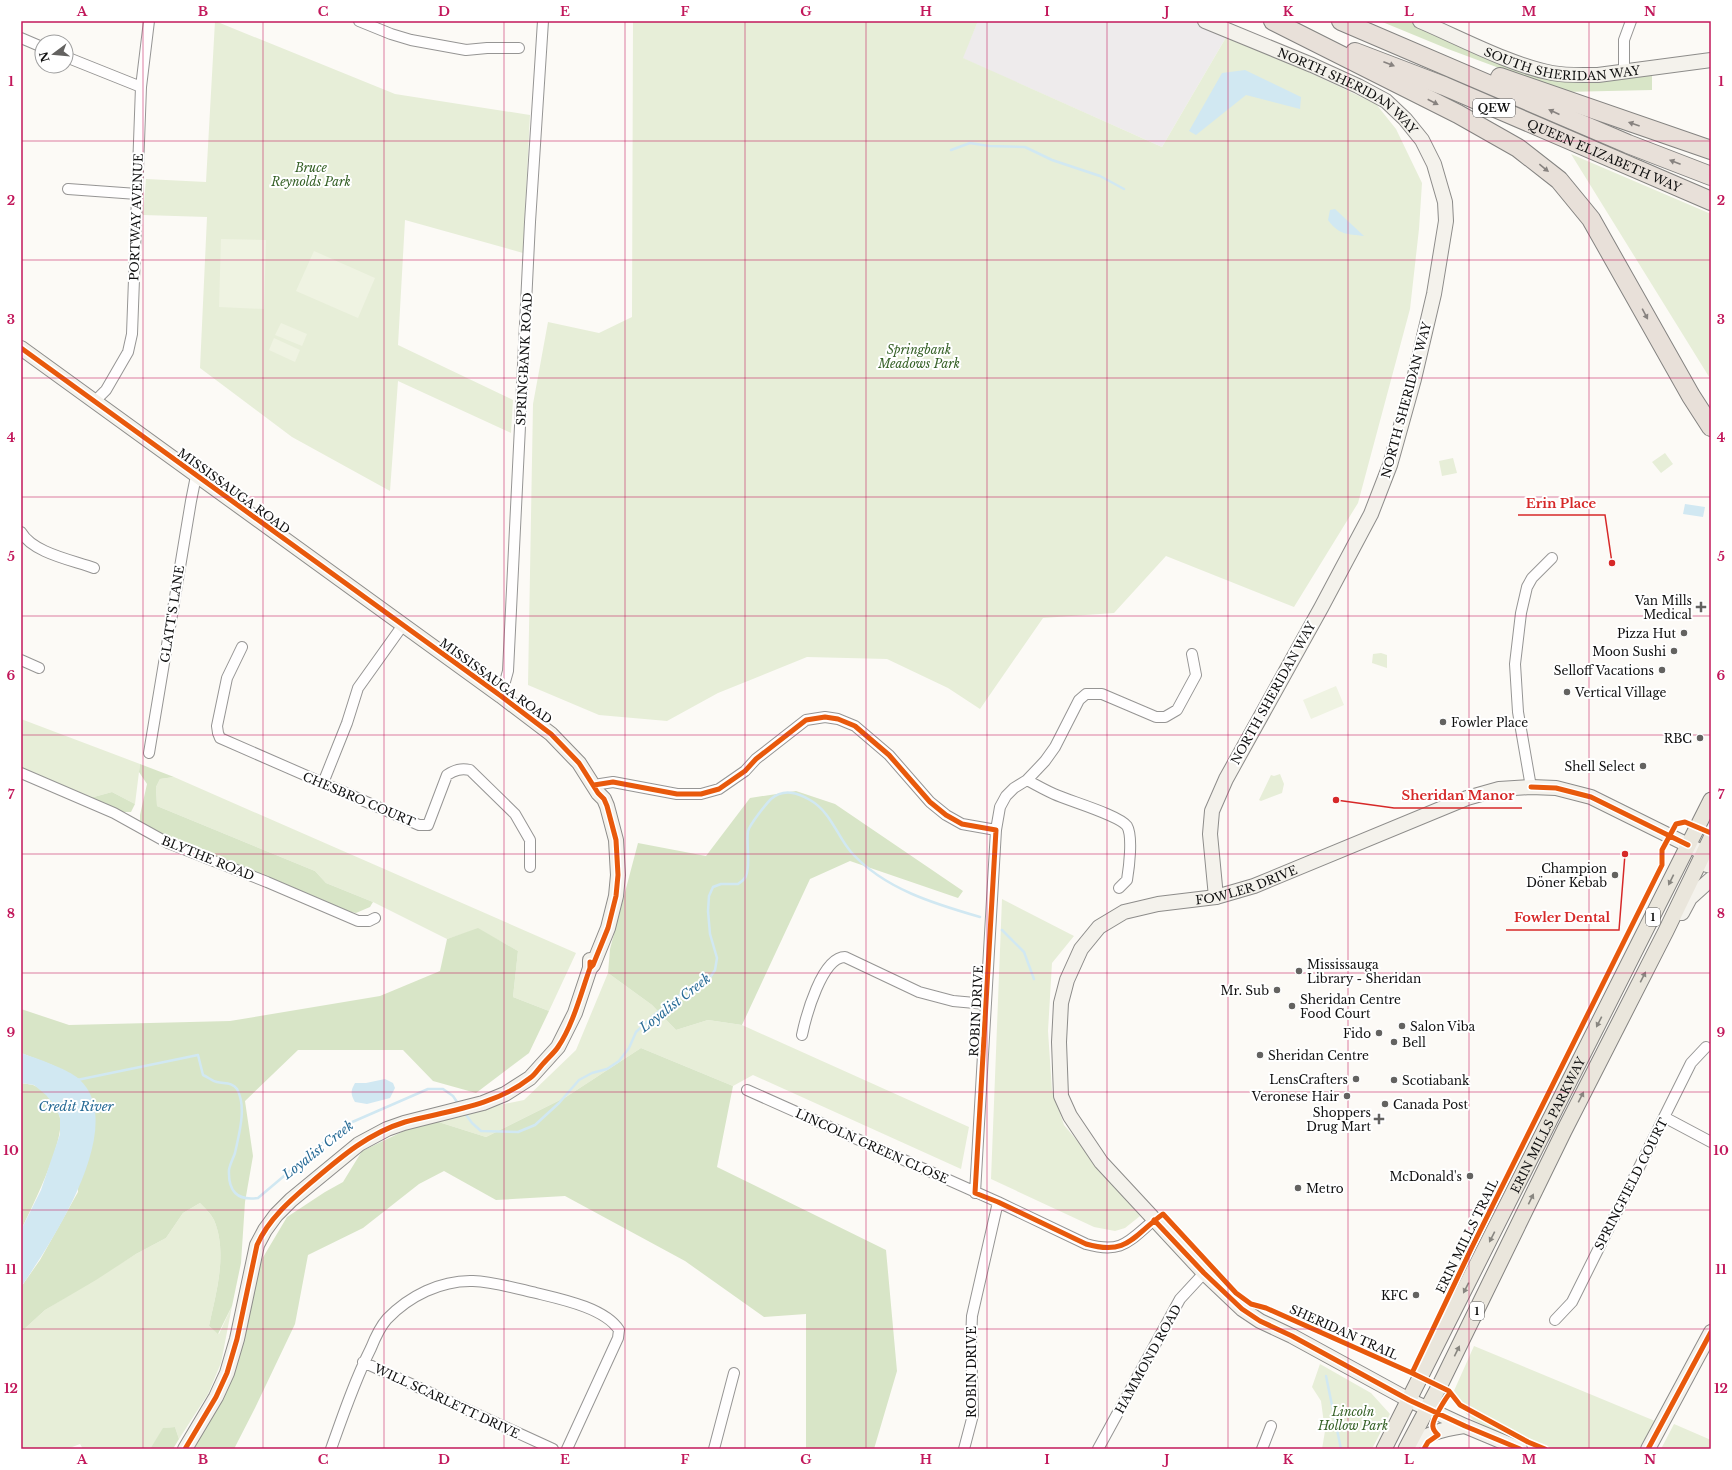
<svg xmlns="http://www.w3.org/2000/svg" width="1732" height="1470" viewBox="0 0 1732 1470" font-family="'Libre Baskerville',serif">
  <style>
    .industrial { fill: #eeebec }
    .green { fill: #e7eed8 }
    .forest { fill: #d8e5c7 }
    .pitch { fill: #eff3e2 }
    .water { fill: #d1e8f2 }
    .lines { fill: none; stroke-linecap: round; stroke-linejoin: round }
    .stream { stroke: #d1e8f2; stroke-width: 2.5 }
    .street-casing { stroke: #969594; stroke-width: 12 }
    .secondary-casing { stroke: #8d8c8a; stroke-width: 16 }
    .primary-casing { stroke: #848381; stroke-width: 17 }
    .highway-casing { stroke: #848381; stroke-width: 20 }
    .street { stroke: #fffefe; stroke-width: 10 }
    .secondary { stroke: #f4f2ec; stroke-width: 14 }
    .primary { stroke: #eae6dc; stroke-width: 15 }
    .highway { stroke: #e8e0d9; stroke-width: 18 }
    .cycleway-casing { stroke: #fff; stroke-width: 8 }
    .cycleway { stroke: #e8590c; stroke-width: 5 }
    .oneway { fill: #87827f }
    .oneway2 { fill: #888680 }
    .grid { fill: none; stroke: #c2185b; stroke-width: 1; stroke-opacity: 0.55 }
    .poi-dot { fill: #636260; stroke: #fff; stroke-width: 1.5 }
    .labels { text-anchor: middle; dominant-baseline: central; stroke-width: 4; stroke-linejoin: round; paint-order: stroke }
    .shield { fill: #fff; stroke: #585858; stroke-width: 1 }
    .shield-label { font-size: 11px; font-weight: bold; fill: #101010 }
    .street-label { font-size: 12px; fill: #101010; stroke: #fff }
    .park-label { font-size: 12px; font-style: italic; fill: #366127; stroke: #fff }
    .poi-label { font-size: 12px; fill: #101010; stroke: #fff; text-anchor: end }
    .water-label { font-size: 13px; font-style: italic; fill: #266a95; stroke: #fff }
    .leader { fill: none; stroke: #d62828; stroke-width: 1.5 }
    .callout-dot { fill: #d62828; stroke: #fff; stroke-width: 1.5 }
    .callout-label { font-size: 13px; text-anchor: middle; font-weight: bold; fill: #d62828; stroke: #fff; stroke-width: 4; stroke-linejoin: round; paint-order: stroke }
    .neatline { fill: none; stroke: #c2185b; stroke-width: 1.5 }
    .grid-label { font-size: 13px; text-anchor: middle; font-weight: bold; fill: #c2185b }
  </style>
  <rect width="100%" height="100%" fill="#fcfaf6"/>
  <path class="industrial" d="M978 21H1206L1228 34 1162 147 962 58Z"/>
  <path class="green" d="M215 21 395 94 530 115 523 253 405 220 398 345 513 400 511 433 398 381 390 491 292 437 200 368 207 217 143 215 146 179 206 182Z
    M633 21H978L963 58 1162 147 1228 34 1376 104 1396 129 1422 183 1419 229 1410 309 1358 503 1294 607 1166 556 1114 613 1043 618 980 709 948 688 887 659 807 657 718 693 667 721 599 715 528 685 533 404 548 322 599 333 632 317Z
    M1571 154 1711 214V380Z
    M1665 453 1673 464 1661 473 1652 462Z
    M1453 458 1457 473 1442 476 1439 461Z
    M1381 653 1387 655V668L1372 663 1373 654Z
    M21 719 140 764 135 804 112 792 90 798 21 767Z
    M1280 774 1284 784 1282 793 1261 801 1259 800 1271 775 1274 776Z
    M174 777 576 953 549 1011 513 997 518 951 478 929 447 939 373 902 326 883 315 871 157 806 156 787 160 779Z
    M1002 899 1074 936 1052 963 1048 1031 1052 1090 1064 1125 1140 1216 1125 1228 1115 1231 1094 1227 991 1179Z
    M608 973 652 1005 676 1030 708 1020 742 1025 969 1127 961 1169 753 1075 733 1086 641 1048 566 1097 486 1137 429 1119 524 1100 576 1050Z
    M200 1203C205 1208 211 1214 214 1220 228 1253 216 1293 209 1326L219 1334 232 1306 221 1363 208 1394 179 1439 175 1427 164 1428 150 1449H83L80 1444 67 1449H21V1332L45 1310 136 1254 166 1238 183 1213Z
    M1474 1346 1655 1421 1639 1449H1534L1473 1420 1456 1404 1453 1393Z
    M1320 1364 1371 1393 1390 1414 1372 1449H1322L1325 1431 1321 1401 1312 1387Z
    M1674 1424 1711 1440V1449H1661Z"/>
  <path class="forest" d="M1380 21H1408L1524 70 1652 72V90L1564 92 1448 49Z
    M140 764 174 777 160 779 156 787 157 806 315 871 326 883 373 902 370 907 356 913 347 911 147 828 140 823V815L147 784 139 772Z
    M796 791 835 804 963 891 958 898 850 861 810 879 742 1025 708 1020 676 1030 652 1005 608 973 610 949 638 843 706 856 750 798Z
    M112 792 135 804 131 812H120L90 798Z
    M478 928 518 951 513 997 549 1011 529 1053 476 1093 433 1081 403 1050H298L245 1101 253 1156 245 1202 241 1263 232 1306 218 1334 209 1326C216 1293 228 1253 214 1220 211 1214 205 1208 200 1203L183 1213 166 1238 136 1254 96 1280 45 1310 21 1332V1287L40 1260 78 1192 79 1079 52 1065 21 1053V1009L69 1025 230 1021 380 996 440 971 447 939Z
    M641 1048 733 1086 717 1167 886 1250 897 1371 874 1449H806V1314L764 1317 685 1261 565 1196 496 1200 444 1171 419 1184 363 1228 308 1255 295 1324 255 1408 234 1449H191L248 1303 262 1259 287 1217 325 1192 343 1182 362 1151 429 1119 486 1137 566 1097Z
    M21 1083C25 1084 30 1084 33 1085 45 1090 58 1106 60 1118 65 1141 32 1207 21 1230Z
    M175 1427 179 1439 173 1449H150L163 1428Z"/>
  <path class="pitch" d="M221 239 266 240 264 309 219 307Z
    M314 251 375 278 358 318 296 291Z
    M281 323 307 334 302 346 275 335Z
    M274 338 300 350 295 362 269 350Z
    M1336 686 1344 705 1311 719 1303 700Z"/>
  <path class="water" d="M1245 70 1301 97 1300 109 1246 95 1196 135 1189 131 1222 73Z
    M1335 209 1364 236C1347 234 1339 235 1328 220L1330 210Z
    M1685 504 1705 507 1703 517 1683 514Z
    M21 1053C36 1058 68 1069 79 1079 130 1125 50 1245 21 1287V1230L41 1190 60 1134V1118L56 1107 46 1095 34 1085 21 1083Z
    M385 1079 393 1083 395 1088 390 1098 367 1104 355 1102C350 1094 351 1090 355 1083H366Z"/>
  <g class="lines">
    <path class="stream" d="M951 150 970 143 989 146 1025 147 1052 160 1100 176 1124 189
      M1002 930 1024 952 1034 979
      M77 1080 198 1055 203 1075C208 1077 212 1081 217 1082 224 1084 232 1082 237 1089 247 1107 239 1134 235 1153 233 1159 230 1164 229 1170 228 1191 237 1201 258 1198L336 1132 350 1123 428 1089H443L453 1096 459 1105
      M464 1112 472 1123 481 1131 518 1132 535 1125 559 1103 579 1080 592 1073 607 1069 619 1061 629 1048 636 1032 654 1015 693 985 709 979 715 970 717 958 710 934 708 911 709 896 713 887 721 884H738C741 882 745 879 746 876 751 864 746 845 748 831 750 824 766 804 771 799 784 788 798 793 810 800 831 812 837 836 851 852 884 889 935 904 980 917
      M1326 1376 1341 1449"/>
    <defs>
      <path id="street" d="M359 21 391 34 411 40 466 50 487 48H519
        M21 38 42 47
        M66 57 141 87
        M1624 71V40L1631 21
        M68 189 137 194
        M94 402 106 390 128 352 132 334 141 87 149 21
        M21 532C33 553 72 560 94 568
        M242 647 227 678 217 726 218 733 220 738 419 825H428L447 775C455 770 461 768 470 770L515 814 530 840V867
        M21 660 39 668
        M501 696 508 671 530 222 543 21
        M149 753 191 501 196 476
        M21 773 114 813 168 843 267 882 358 921H369L375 918
        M1027 780C1036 785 1045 790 1054 794 1069 801 1119 815 1127 826 1133 836 1129 868 1127 880L1119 888
        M323 783 347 723 358 688 403 625
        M594 785 613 782 677 794H701L719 789 745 771 756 759 806 720 825 717 838 719 855 726 889 755 930 802 946 815 962 824 996 830
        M1531 787 1518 712 1515 664 1521 613 1527 587 1532 578 1552 558
        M802 1035C806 1016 822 957 845 957L919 992 953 1001 986 1004
        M747 1090 998 1202 1086 1244C1122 1254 1128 1242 1154 1220
        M1664 1117 1711 1142
        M975 1193 996 830 1000 807 1006 796 1014 788 1027 780 1045 761 1055 747 1079 700 1086 694H1102L1156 717H1165L1177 710 1196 675 1192 654
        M1555 1320 1572 1302 1691 1063 1706 1047
        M363 1362 553 1449
        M331 1449C343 1415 355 1380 371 1348 375 1338 380 1327 387 1319 409 1296 441 1280 473 1281 495 1282 515 1288 536 1293 561 1299 605 1308 619 1330L618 1338 567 1449
        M714 1449 734 1373
        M964 1449 973 1415 971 1339 972 1316 998 1202
        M1098 1449 1180 1299 1204 1273
        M1262 1449 1271 1426"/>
      <g id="secondary">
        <path id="s1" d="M1205 21 1312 65 1358 86 1386 101 1405 119 1422 140 1434 164 1445 202 1446 221 1434 294 1414 379 1390 465 1371 514 1321 608 1226 779 1212 811 1210 834 1216 897"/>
        <path id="s2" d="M1420 21C1460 38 1510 65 1552 73 1568 76 1583 75 1598 75L1711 60"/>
        <path d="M21 348 501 696 551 734 579 763 598 793 604 799 607 806 616 840 618 875 616 896 608 928 593 965 590 968"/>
        <path d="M1704 853 1707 865 1711 866"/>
        <path d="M1682 913 1690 898 1711 879"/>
        <path d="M1407 1447C1430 1433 1438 1430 1464 1426"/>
        <path d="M185 1449 216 1397 227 1373 237 1339 257 1245 265 1230 276 1215 291 1200 359 1144 387 1129 404 1123 483 1103 505 1094 530 1078 558 1047 575 1013 590 968V960"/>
        <path id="s3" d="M1520 1449 1465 1426 1409 1400 1292 1336 1260 1321 1242 1309 1204 1273 1101 1162 1070 1116 1061 1096 1059 1042 1061 1003 1067 980 1081 949 1099 927 1124 912 1158 904 1216 897 1254 886 1467 798 1499 789 1531 787 1556 788 1591 797 1704 853"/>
        <path d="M1648 1449 1711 1332"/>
      </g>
      <g id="primary">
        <path id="s4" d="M1384 1449 1711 800"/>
        <path d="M1406 1449 1442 1381 1564 1131 1666 931 1711 838"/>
      </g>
      <g id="highway">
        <path d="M1273 21 1458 114 1518 148 1559 180 1591 219 1691 396 1711 427"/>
        <path d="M1341 21 1628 144 1711 176"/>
        <path id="s5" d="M1355 52 1444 86 1711 201"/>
        <path d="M1500 77 1711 150"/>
      </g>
    </defs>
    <use href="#street" class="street-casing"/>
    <use href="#secondary" class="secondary-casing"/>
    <use href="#primary" class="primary-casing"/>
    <use href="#highway" class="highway-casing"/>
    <use href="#street" class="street"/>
    <use href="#secondary" class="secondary"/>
    <use href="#primary" class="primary"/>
    <use href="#highway" class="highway"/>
    <defs>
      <path id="cycleway" d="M21 348 501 696 551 734 579 763 598 793 604 799 607 806 616 840 618 875 616 896 608 928 593 965 590 968
        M594 785 613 782 677 794H701L719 789 745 771 756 759 806 720 825 717 838 719 855 726 889 755 930 802 946 815 962 824 996 830 975 1193 998 1202 1086 1244C1128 1256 1133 1236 1163 1214L1236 1293 1251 1304 1266 1308 1412 1373 1449 1391 1460 1405 1528 1442 1545 1449
        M1531 787 1556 788 1591 797 1688 845
        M1154 1220 1204 1273 1242 1309 1260 1321 1292 1336 1409 1400 1465 1426 1520 1449
        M1412 1373 1472 1247 1662 865V850L1676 824 1685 822 1711 833
        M185 1449 216 1397 227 1373 237 1339 257 1245C269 1218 292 1199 314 1180 342 1156 369 1133 405 1122 447 1111 495 1106 530 1078 535 1075 538 1069 542 1065 547 1059 554 1053 558 1047 573 1025 581 993 590 968V962
        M1424 1449 1428 1442 1438 1435C1436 1433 1433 1430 1433 1427 1431 1421 1446 1398 1450 1393
        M1648 1449 1711 1332"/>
    </defs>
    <use href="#cycleway" class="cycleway-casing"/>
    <use href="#cycleway" class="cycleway"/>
  </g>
  <defs><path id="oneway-solid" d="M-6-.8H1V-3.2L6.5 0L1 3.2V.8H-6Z"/></defs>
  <g class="oneway">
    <use href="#oneway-solid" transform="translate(1389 64) rotate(21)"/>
    <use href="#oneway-solid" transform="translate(1433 102) rotate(27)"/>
    <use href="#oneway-solid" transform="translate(1554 112) rotate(-156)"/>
    <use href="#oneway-solid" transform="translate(1634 124) rotate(-161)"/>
    <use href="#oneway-solid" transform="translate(1675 162) rotate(-159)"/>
    <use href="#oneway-solid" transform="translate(1544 168) rotate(39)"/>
    <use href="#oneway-solid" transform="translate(1645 314) rotate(62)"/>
  </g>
  <g class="oneway2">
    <use href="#oneway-solid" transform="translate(1671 880) rotate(116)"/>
    <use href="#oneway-solid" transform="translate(1643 977) rotate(-63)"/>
    <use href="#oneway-solid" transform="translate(1599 1022) rotate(117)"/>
    <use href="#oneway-solid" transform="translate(1581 1097) rotate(-63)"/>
    <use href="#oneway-solid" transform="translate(1531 1199) rotate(-64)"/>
    <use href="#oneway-solid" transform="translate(1492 1237) rotate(117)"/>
    <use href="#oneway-solid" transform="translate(1466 1288) rotate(117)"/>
    <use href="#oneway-solid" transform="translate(1457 1351) rotate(-64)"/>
  </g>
  <path class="grid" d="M143 21V1449M263 21V1449M384 21V1449M504 21V1449M625 21V1449M745 21V1449M866 21V1449M987 21V1449M1107 21V1449M1228 21V1449M1348 21V1449M1469 21V1449M1589 21V1449M21 141H1711M21 260H1711M21 378H1711M21 497H1711M21 616H1711M21 735H1711M21 854H1711M21 973H1711M21 1092H1711M21 1210H1711M21 1329H1711"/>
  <g class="poi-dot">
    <path d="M1699 601h4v4h4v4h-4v4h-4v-4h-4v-4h4z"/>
    <circle cx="1684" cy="633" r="4"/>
    <circle cx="1674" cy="651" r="4"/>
    <circle cx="1662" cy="670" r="4"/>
    <circle cx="1567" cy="692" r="4"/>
    <circle cx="1443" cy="722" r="4"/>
    <circle cx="1700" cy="738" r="4"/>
    <circle cx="1643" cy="766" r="4"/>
    <circle cx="1615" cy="875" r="4"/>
    <circle cx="1299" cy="971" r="4"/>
    <circle cx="1277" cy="990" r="4"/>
    <circle cx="1292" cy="1006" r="4"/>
    <circle cx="1402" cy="1026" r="4"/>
    <circle cx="1379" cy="1033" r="4"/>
    <circle cx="1394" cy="1042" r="4"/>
    <circle cx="1260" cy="1055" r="4"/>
    <circle cx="1356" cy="1079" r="4"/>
    <circle cx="1394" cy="1080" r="4"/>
    <circle cx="1347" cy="1096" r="4"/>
    <circle cx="1385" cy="1104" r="4"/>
    <path d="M1377 1113h4v4h4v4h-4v4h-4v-4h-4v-4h4z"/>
    <circle cx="1470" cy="1176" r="4"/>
    <circle cx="1298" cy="1188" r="4"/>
    <circle cx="1416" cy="1295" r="4"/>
  </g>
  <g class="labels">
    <g class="shield">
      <rect x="1473" y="99" width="42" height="18" rx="3"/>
      <rect x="1646" y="908" width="14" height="18" rx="3"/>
      <rect x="1470" y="1302" width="14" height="18" rx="3"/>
    </g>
    <g class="shield-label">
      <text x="1494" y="108">QEW</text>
      <text x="1653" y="917">1</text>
      <text x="1477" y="1311">1</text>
    </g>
    <g class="street-label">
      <text stroke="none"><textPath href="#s2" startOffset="151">SOUTH SHERIDAN WAY</textPath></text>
      <text stroke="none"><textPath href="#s1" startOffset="160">NORTH SHERIDAN WAY</textPath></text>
      <text stroke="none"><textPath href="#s5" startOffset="270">QUEEN ELIZABETH WAY</textPath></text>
      <text transform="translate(136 217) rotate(-88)">PORTWAY AVENUE</text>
      <text transform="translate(524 359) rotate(-87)">SPRINGBANK ROAD</text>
      <text transform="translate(1406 400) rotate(-75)">NORTH SHERIDAN WAY</text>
      <text transform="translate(234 491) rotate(36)">MISSISSAUGA ROAD</text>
      <text transform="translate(172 614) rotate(-81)">GLATT'S LANE</text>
      <text transform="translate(496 681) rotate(36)">MISSISSAUGA ROAD</text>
      <text transform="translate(1273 693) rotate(-61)">NORTH SHERIDAN WAY</text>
      <text transform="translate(359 799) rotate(23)">CHESBRO COURT</text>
      <text transform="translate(208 858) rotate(22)">BLYTHE ROAD</text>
      <text stroke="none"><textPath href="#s3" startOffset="927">FOWLER DRIVE</textPath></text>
      <text transform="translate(976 1011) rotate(-87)">ROBIN DRIVE</text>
      <text stroke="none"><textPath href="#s4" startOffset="363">ERIN MILLS PARKWAY</textPath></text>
      <text transform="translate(872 1146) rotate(24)">LINCOLN GREEN CLOSE</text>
      <text transform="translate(1631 1184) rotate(-63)">SPRINGFIELD COURT</text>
      <text transform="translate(1467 1236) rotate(-64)">ERIN MILLS TRAIL</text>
      <text transform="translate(1344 1332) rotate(24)">SHERIDAN TRAIL</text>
      <text transform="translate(1148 1359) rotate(-61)">HAMMOND ROAD</text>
      <text transform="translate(971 1372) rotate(-90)">ROBIN DRIVE</text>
      <text transform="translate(447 1401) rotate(25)">WILL SCARLETT DRIVE</text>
    </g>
    <g class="park-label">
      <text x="311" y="167">Bruce<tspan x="311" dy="14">Reynolds Park</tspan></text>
      <text x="919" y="349">Springbank<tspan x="919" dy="14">Meadows Park</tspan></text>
      <text x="1353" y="1411">Lincoln<tspan x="1353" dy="14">Hollow Park</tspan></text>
    </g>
    <g class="poi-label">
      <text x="1692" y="600">Van Mills<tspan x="1692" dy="14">Medical</tspan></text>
      <text x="1676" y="633">Pizza Hut</text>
      <text x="1666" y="651">Moon Sushi</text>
      <text x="1654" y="670">Selloff Vacations</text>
      <text x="1575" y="692" text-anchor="start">Vertical Village</text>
      <text x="1451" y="722" text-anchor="start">Fowler Place</text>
      <text x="1692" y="738">RBC</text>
      <text x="1635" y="766">Shell Select</text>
      <text x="1607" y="868">Champion<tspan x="1607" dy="14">Döner Kebab</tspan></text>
      <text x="1307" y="964" text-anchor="start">Mississauga<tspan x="1307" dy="14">Library - Sheridan</tspan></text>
      <text x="1269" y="990">Mr. Sub</text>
      <text x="1300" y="999" text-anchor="start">Sheridan Centre<tspan x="1300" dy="14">Food Court</tspan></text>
      <text x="1410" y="1026" text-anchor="start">Salon Viba</text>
      <text x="1371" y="1033">Fido</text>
      <text x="1402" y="1042" text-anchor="start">Bell</text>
      <text x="1268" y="1055" text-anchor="start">Sheridan Centre</text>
      <text x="1348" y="1079">LensCrafters</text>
      <text x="1402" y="1080" text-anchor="start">Scotiabank</text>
      <text x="1339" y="1096">Veronese Hair</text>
      <text x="1393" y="1104" text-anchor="start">Canada Post</text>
      <text x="1371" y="1112">Shoppers<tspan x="1371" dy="14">Drug Mart</tspan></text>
      <text x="1462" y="1176">McDonald's</text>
      <text x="1306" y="1188" text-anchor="start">Metro</text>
      <text x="1408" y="1295">KFC</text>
    </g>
    <g class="water-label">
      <text transform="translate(675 1003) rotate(-38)">Loyalist Creek</text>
      <text x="76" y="1106">Credit River</text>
      <text transform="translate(318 1150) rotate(-38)">Loyalist Creek</text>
    </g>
  </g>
  <path class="leader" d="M1612 563L1605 515H1518M1336 800L1394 808H1522M1625 854L1619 930H1506"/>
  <g class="callout-dot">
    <circle cx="1612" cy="563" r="4"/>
    <circle cx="1336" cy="800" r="4"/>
    <circle cx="1625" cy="854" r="4"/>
  </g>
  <g class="callout-label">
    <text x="1561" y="508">Erin Place</text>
    <text x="1458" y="800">Sheridan Manor</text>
    <text x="1562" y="922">Fowler Dental</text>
  </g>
  <rect width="1732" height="1470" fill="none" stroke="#ffffff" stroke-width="44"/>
  <g transform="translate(54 54) rotate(254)"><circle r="19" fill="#ffffff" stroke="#9f9f9f"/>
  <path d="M0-3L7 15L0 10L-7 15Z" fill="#636260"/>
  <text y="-6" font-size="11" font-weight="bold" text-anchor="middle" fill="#101010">N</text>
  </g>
  <rect x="22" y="22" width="1688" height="1426" class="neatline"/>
  <g class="grid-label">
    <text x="82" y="16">A</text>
    <text x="203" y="16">B</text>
    <text x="323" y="16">C</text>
    <text x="444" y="16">D</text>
    <text x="565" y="16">E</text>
    <text x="685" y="16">F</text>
    <text x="806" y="16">G</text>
    <text x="926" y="16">H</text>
    <text x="1047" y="16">I</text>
    <text x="1167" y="16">J</text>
    <text x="1288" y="16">K</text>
    <text x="1409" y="16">L</text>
    <text x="1529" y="16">M</text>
    <text x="1650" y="16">N</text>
    <text x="11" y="86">1</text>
    <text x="1721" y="86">1</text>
    <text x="11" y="205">2</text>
    <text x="1721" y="205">2</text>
    <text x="11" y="324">3</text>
    <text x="1721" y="324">3</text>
    <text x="11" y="442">4</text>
    <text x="1721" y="442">4</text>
    <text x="11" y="561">5</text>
    <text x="1721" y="561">5</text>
    <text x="11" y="680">6</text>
    <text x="1721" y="680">6</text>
    <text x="11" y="799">7</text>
    <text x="1721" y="799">7</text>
    <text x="11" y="918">8</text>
    <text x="1721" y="918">8</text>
    <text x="11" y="1037">9</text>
    <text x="1721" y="1037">9</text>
    <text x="11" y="1155">10</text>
    <text x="1721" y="1155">10</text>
    <text x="11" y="1274">11</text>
    <text x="1721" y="1274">11</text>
    <text x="11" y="1393">12</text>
    <text x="1721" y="1393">12</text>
    <text x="82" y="1464">A</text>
    <text x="203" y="1464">B</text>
    <text x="323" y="1464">C</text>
    <text x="444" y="1464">D</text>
    <text x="565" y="1464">E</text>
    <text x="685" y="1464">F</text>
    <text x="806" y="1464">G</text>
    <text x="926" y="1464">H</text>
    <text x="1047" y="1464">I</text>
    <text x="1167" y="1464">J</text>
    <text x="1288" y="1464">K</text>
    <text x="1409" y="1464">L</text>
    <text x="1529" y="1464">M</text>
    <text x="1650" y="1464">N</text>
  </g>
</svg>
